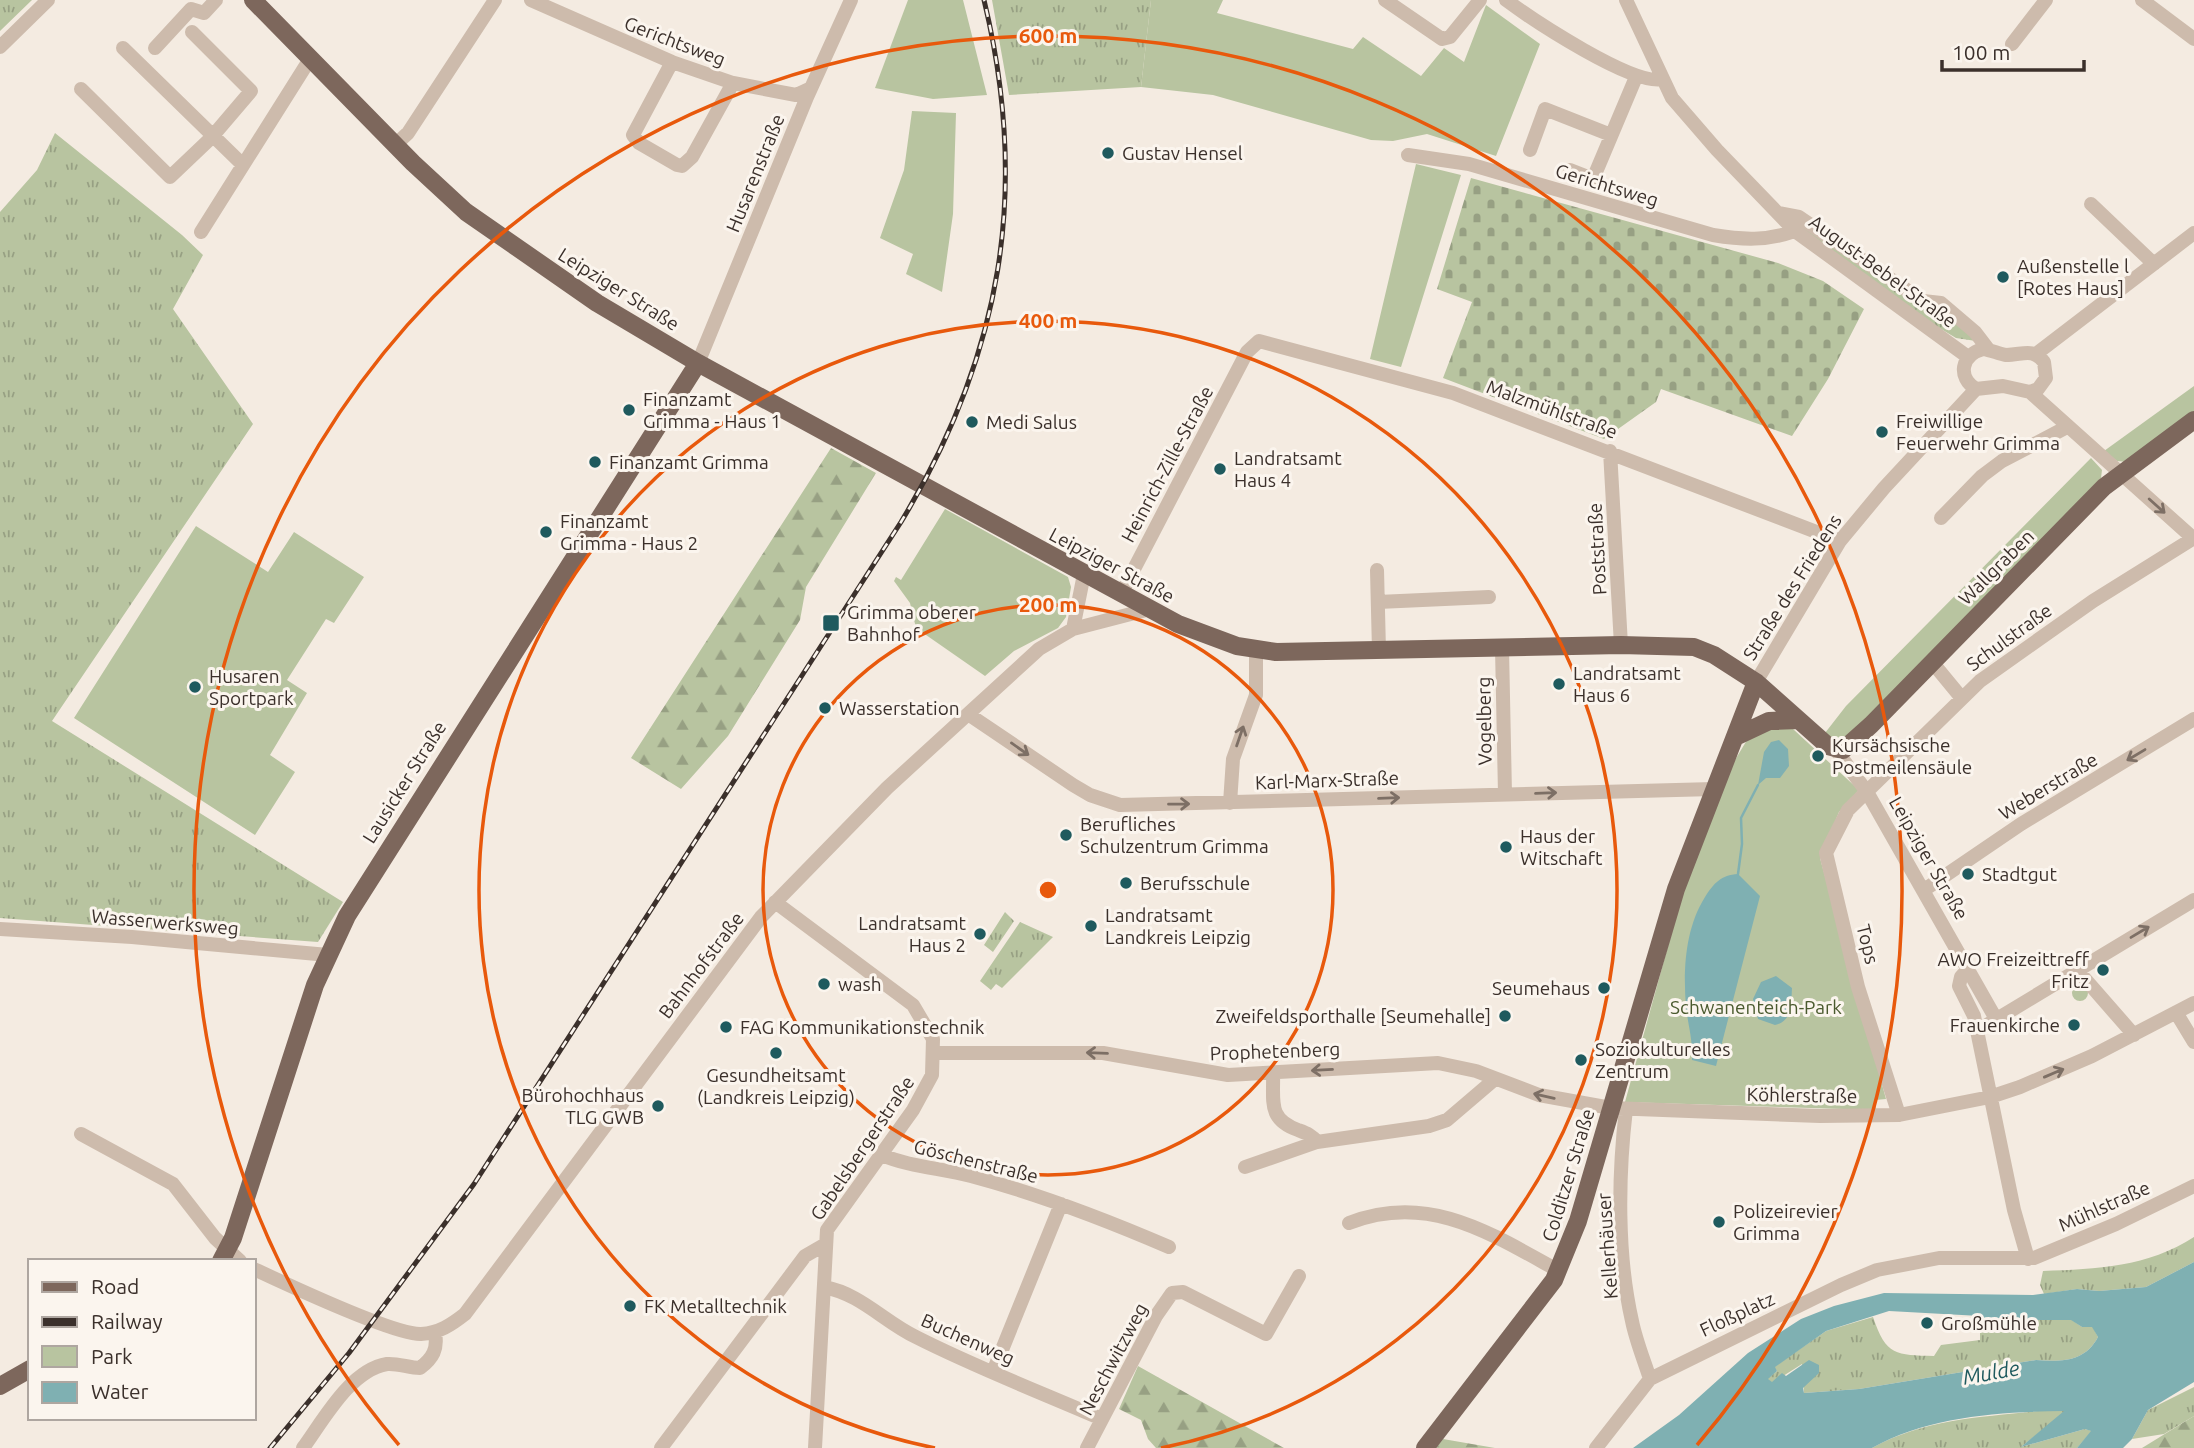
<svg xmlns="http://www.w3.org/2000/svg" width="2194" height="1448" viewBox="0 0 2194 1448" font-family="Ubuntu,sans-serif">
  <style>
    .grass { fill: url(#grass-tufts) }
    .forest { fill: url(#forest-firs) }
    .cemetery { fill: url(#cemetery-stones) }
    .green { fill: #b8c4a0 }
    .water { fill: #7fb0b2; fill-rule: evenodd }
    .lines { fill: none; stroke-linecap: round; stroke-linejoin: round }
    .stream { stroke: #7fb0b2; stroke-width: 2.5 }
    .minor { stroke: #cdbbac; stroke-width: 14 }
    .major { stroke: #7d675c; stroke-width: 18 }
    .rail-casing { stroke: #3b302b; stroke-width: 5 }
    .rail { stroke: #fbf5ee; stroke-width: 2.5; stroke-dasharray: 8; stroke-linecap: butt }
    .oneway { stroke: #7d6f65 }
    .ring { fill: none; stroke: #e8590c; stroke-width: 3.5 }
    .poi-dot { fill: #1f5a5e; stroke: #fbf5ee; stroke-width: 2.5 }
    .labels { text-anchor: middle; dominant-baseline: central; stroke-width: 6; stroke-linejoin: round; paint-order: stroke }
    .street-label { font-size: 19px; fill: #3b302b; stroke: #fbf5ee }
    .poi-label { font-size: 19px; fill: #3b302b; stroke: #fbf5ee; text-anchor: start }
    .park-label { font-size: 19px; fill: #4a5a2e; stroke: #fbf5ee }
    .water-label { font-size: 21px; font-style: italic; fill: #1f5a5e; stroke: #fbf5ee }
    .centre { fill: #e8590c; stroke: #fbf5ee; stroke-width: 3.5 }
    .ring-label { font-size: 21px; text-anchor: middle; font-weight: bold; fill: #e8590c; stroke: #fbf5ee; stroke-width: 6; stroke-linejoin: round; paint-order: stroke }
  </style>
  <defs>
    <pattern id="grass-tufts" width="24" height="20" patternUnits="userSpaceOnUse" patternTransform="scale(1.75)"><rect width="24" height="20" fill="#b8c4a0"/><path d="M3 7l-1-3M5 7V3M7 7l1-3M15 17l-1-3M17 17v-4M19 17l1-3" fill="none" stroke="#97a083"/></pattern>
    <pattern id="forest-firs" width="22" height="20" patternUnits="userSpaceOnUse" patternTransform="scale(1.75)"><rect width="22" height="20" fill="#b8c4a0"/><path d="M5 1l3.5 6h-7zM16 11l3.5 6h-7z" fill="#97a083"/></pattern>
    <pattern id="cemetery-stones" width="16" height="16" patternUnits="userSpaceOnUse" patternTransform="scale(1.75)"><rect width="16" height="16" fill="#b8c4a0"/><path d="M2 7V4a2 2 0 0 1 4 0v3zM10 15v-3a2 2 0 0 1 4 0v3z" fill="#97a083"/></pattern>
  </defs>
  <rect width="100%" height="100%" fill="#f4ebe1"/>
  <path class="grass" d="M0 0H32L0 31Z
    M992 0H1151L1141 87 1009 95Z
    M55 133 182 235 203 255 173 309 253 424 52 721 343 902 318 942 0 918V212L37 170Z
    M1795 219 1938 304 1976 341 1956 338 1936 326 1806 233Z
    M1005 912 1014 921 993 952 984 945Z
    M1020 922 1053 937 1002 988 996 984 991 990 980 981Z
    M2072 993a8 8 0 1 1 16 0a8 8 0 1 1-16 0Z
    M2194 1237V1262L2146 1287 2099 1291 2077 1289 2044 1294 2040 1285 2043 1271C2097 1269 2148 1267 2194 1237Z
    M1873 1317C1886 1356 1896 1355 1934 1356L1941 1345 1980 1340V1320H2072L2082 1327H2093L2098 1337C2085 1362 2061 1362 2036 1360L1859 1389 1804 1393 1802 1364 1772 1383 1767 1379 1777 1371 1774 1367 1826 1331Z
    M2194 1387V1416L2164 1434 2132 1439 2148 1410Z
    M2038 1411H2066L2021 1447 2085 1429 2092 1431 2077 1448H1872C1924 1419 1981 1417 2038 1411Z"/>
  <path class="forest" d="M831 448 876 473 806 587 800 620 728 736 681 789 631 758Z
    M1138 1366 1284 1448H1156L1148 1439 1141 1420 1119 1409Z
    M2194 1416V1448H2142Z
    M1443 1439 1495 1448H1436Z"/>
  <path class="cemetery" d="M1471 178 1778 263 1823 281 1864 309 1828 379 1792 436 1661 389 1656 402 1604 439 1443 378 1472 302 1437 289Z"/>
  <path class="green" d="M908 0H963L987 95 933 99 875 88Z
    M1151 0H1223L1217 13 1353 49 1363 37 1421 76 1444 48 1464 62 1486 5 1540 44 1496 156 1427 134 1393 141 1371 140 1213 95 1141 87Z
    M912 111 956 113 953 214 942 292 906 274 913 254 880 238 904 170Z
    M1416 164 1461 175 1401 367 1370 359Z
    M2194 386V413L2127 462 2117 461 2104 451Z
    M2091 458 2102 470 2101 478 1848 738 1835 740 1825 733 1846 706Z
    M945 509 1068 577 1071 587 1066 617 1058 628 1014 651 985 676 916 628 910 603 894 581 896 577 901 580Z
    M196 526 268 572 294 532 364 577 334 623 326 619 287 680 307 693 270 755 295 772 255 835 74 718Z
    M1771 725 1793 729 1859 790 1839 812 1820 858 1886 1099 1875 1100 1876 1110 1625 1102 1695 848 1720 785 1747 740Z"/>
  <path class="water" d="M1779 740 1788 749 1789 766 1780 778H1766L1758 785 1764 752 1771 742Z
    M1738 874 1760 896 1716 1066 1692 1060C1693 1040 1688 1025 1686 1007 1683 970 1685 929 1705 897 1714 883 1721 875 1738 874Z
    M1776 976 1792 988C1791 1003 1793 1021 1775 1025L1758 1019 1753 999 1761 982Z
    M2194 1262V1382L2148 1410 2132 1439 2123 1448H2077L2091 1431 2085 1429 2021 1447 2064 1411C2000 1412 1929 1416 1872 1448H1633L1679 1415 1748 1353 1801 1319 1834 1306 1884 1293 2033 1295 2077 1289 2099 1291 2146 1287ZM1889 1311 1980 1316V1320H2071L2082 1327H2092L2098 1337C2085 1362 2061 1362 2036 1360L1859 1389 1804 1393 1803 1388 1819 1373V1365L1809 1360 1786 1376 1782 1373 1772 1382 1768 1379 1777 1371 1775 1367 1826 1331Z"/>
  <g class="lines">
    <path class="stream" d="M1738 874 1742 844 1741 818 1758 785"/>
    <path class="minor" d="M531 0 672 62 733 83 796 95 811 88
      M1385 0 1442 39 1450 37 1480 0
      M1506 0C1533 20 1634 87 1663 79
      M1626 0 1672 98 1717 150 1795 231 1968 357
      M2142 0 2194 39
      M2012 44 2046 0
      M0 47 48 0
      M123 48 243 165
      M155 48 191 9 204 13 216 0
      M672 62 633 135 639 143 677 165 682 166 692 157 733 83
      M81 89 170 177 211 138 251 91 192 32
      M395 145 408 133 495 0
      M1530 150 1545 109 1611 135
      M1408 155 1469 164 1713 235C1743 240 1767 241 1795 231
      M1570 170 1593 179 1636 77
      M2091 204 2154 264
      M1778 213 1799 217 1923 301 1941 303 1975 332 1988 349
      M201 232 310 59
      M1983 349C1991 350 1999 354 2006 355 2023 355 2032 347 2044 362L2046 378 2038 389 2030 392 2003 386 1976 389C1957 377 1961 355 1983 349Z
      M2036 354 2194 233
      M698 363 807 97 851 0
      M2030 392 2194 539
      M1610 451 1621 645
      M1941 518 1982 476 2002 461 2067 427
      M1377 570 1379 651
      M1121 594 1247 352 1259 341 1453 393 1840 541
      M1378 602 1489 597
      M1073 629 1084 574
      M1502 648 1505 794
      M1932 662 1960 696
      M1756 682 1840 541 1884 488 1976 389
      M968 714 1073 785 1090 795 1120 805 1714 789
      M1836 750 1867 792 1996 1019
      M1230 803 1233 759 1256 695V650
      M1924 890 2021 824 2194 719
      M775 902 913 1005 933 1039 932 1075 913 1110 827 1230 815 1448
      M0 929 132 937 328 955
      M1969 968 1961 977 1959 986 1974 1016 2014 1210 2028 1259
      M2079 972 2134 1035
      M2177 1014 2194 1042
      M1977 1031 2194 900
      M935 1053H1103L1228 1075 1438 1063 1476 1071 1539 1095 1611 1108 1820 1116 1899 1115 1990 1097 2020 1087 2092 1056 2194 1003
      M1273 1073C1274 1101 1267 1119 1298 1130 1306 1133 1312 1135 1317 1142
      M1626 1109C1618 1177 1617 1255 1632 1321 1636 1341 1644 1360 1650 1379
      M1899 1115 1858 987 1826 853 1848 810 1980 681 2093 601 2194 538
      M81 1134 173 1184 215 1238 240 1261
      M882 1155C910 1167 941 1168 971 1176 1039 1194 1104 1219 1169 1247
      M1245 1167 1317 1142 1429 1126 1447 1120 1495 1079
      M1349 1223C1428 1192 1490 1233 1559 1271
      M254 1269C284 1283 394 1335 421 1334 439 1333 451 1325 465 1314L761 917 887 788 1039 649 1073 629 1150 609
      M824 1287C861 1294 883 1321 916 1337 977 1368 1040 1392 1102 1419
      M993 1372 1061 1204
      M303 1448C323 1421 350 1370 387 1364 398 1363 409 1368 420 1368 433 1358 438 1349 435 1333
      M661 1448 805 1256 824 1245
      M1087 1448 1156 1316 1172 1293 1183 1292 1266 1334 1299 1276
      M1596 1448 1650 1379 1841 1285 1877 1270 1939 1258H2034L2116 1224 2194 1186"/>
    <path class="major" d="M253 0 413 163 466 212 597 303 698 363 1178 624 1237 646 1276 652 1621 645 1694 647 1714 655 1756 682 1828 746 1843 750 1871 725 2104 487 2194 420
      M1735 737 1769 721 1798 720
      M221 1261 233 1238 315 985 347 916 698 363
      M0 1386 30 1369
      M1425 1448 1554 1280 1578 1221 1676 889 1756 682"/>
    <defs>
      <path id="rail" d="M270 1448 349 1353 474 1184 901 522C1002 355 1030 191 984 0"/>
    </defs>
    <use href="#rail" class="rail-casing"/>
    <use href="#rail" class="rail"/>
  </g>
  <defs><path id="oneway-shaft" d="M-6 0H5M1.5-3L5.5 0L1.5 3" fill="none" stroke-width="1.6" stroke-linecap="round" stroke-linejoin="round" transform="scale(1.75)"/></defs>
  <g class="oneway">
    <use href="#oneway-shaft" transform="translate(2157 506) rotate(42)"/>
    <use href="#oneway-shaft" transform="translate(1240 736) rotate(-71)"/>
    <use href="#oneway-shaft" transform="translate(1020 749) rotate(35)"/>
    <use href="#oneway-shaft" transform="translate(2136 755) rotate(149)"/>
    <use href="#oneway-shaft" transform="translate(1546 793) rotate(-2)"/>
    <use href="#oneway-shaft" transform="translate(1389 798) rotate(-2)"/>
    <use href="#oneway-shaft" transform="translate(1179 804) rotate(-1)"/>
    <use href="#oneway-shaft" transform="translate(2140 932) rotate(-31)"/>
    <use href="#oneway-shaft" transform="translate(1097 1053) rotate(-178)"/>
    <use href="#oneway-shaft" transform="translate(1322 1070) rotate(177)"/>
    <use href="#oneway-shaft" transform="translate(2054 1073) rotate(-23)"/>
    <use href="#oneway-shaft" transform="translate(1544 1096) rotate(-167)"/>
  </g>
  <g class="ring">
    <circle cx="1048" cy="890" r="285"/>
    <path d="M935 1448A569 569 0 1 1 1161 1448"/>
    <path d="M399 1445A854 854 0 1 1 1697 1445"/>
  </g>
  <g class="poi-dot">
    <circle cx="1108" cy="153" r="7"/>
    <circle cx="2003" cy="277" r="7"/>
    <circle cx="629" cy="410" r="7"/>
    <circle cx="972" cy="422" r="7"/>
    <circle cx="1882" cy="432" r="7"/>
    <circle cx="595" cy="462" r="7"/>
    <circle cx="1220" cy="469" r="7"/>
    <circle cx="546" cy="532" r="7"/>
    <rect x="822" y="614" width="18" height="18" rx="3.5"/>
    <circle cx="1559" cy="684" r="7"/>
    <circle cx="195" cy="687" r="7"/>
    <circle cx="825" cy="708" r="7"/>
    <circle cx="1818" cy="756" r="7"/>
    <circle cx="1066" cy="835" r="7"/>
    <circle cx="1506" cy="847" r="7"/>
    <circle cx="1968" cy="874" r="7"/>
    <circle cx="1126" cy="883" r="7"/>
    <circle cx="1091" cy="926" r="7"/>
    <circle cx="980" cy="934" r="7"/>
    <circle cx="2103" cy="970" r="7"/>
    <circle cx="824" cy="984" r="7"/>
    <circle cx="1604" cy="988" r="7"/>
    <circle cx="1505" cy="1016" r="7"/>
    <circle cx="2074" cy="1025" r="7"/>
    <circle cx="726" cy="1027" r="7"/>
    <circle cx="776" cy="1053" r="7"/>
    <circle cx="1581" cy="1060" r="7"/>
    <circle cx="658" cy="1106" r="7"/>
    <circle cx="1719" cy="1222" r="7"/>
    <circle cx="630" cy="1306" r="7"/>
    <circle cx="1927" cy="1323" r="7"/>
  </g>
  <g class="labels">
    <g class="street-label">
      <text transform="translate(675 41) rotate(21)">Gerichtsweg</text>
      <text transform="translate(755 173) rotate(-68)">Husarenstraße</text>
      <text transform="translate(1607 185) rotate(17)">Gerichtsweg</text>
      <text transform="translate(1883 271) rotate(36)">August-Bebel-Straße</text>
      <text transform="translate(619 289) rotate(32)">Leipziger Straße</text>
      <text transform="translate(1552 409) rotate(20)">Malzmühlstraße</text>
      <text transform="translate(1167 464) rotate(-62)">Heinrich-Zille-Straße</text>
      <text transform="translate(1597 549) rotate(-93)">Poststraße</text>
      <text transform="translate(1112 565) rotate(28)">Leipziger Straße</text>
      <text transform="translate(1996 567) rotate(-45)">Wallgraben</text>
      <text transform="translate(1792 587) rotate(-58)">Straße des Friedens</text>
      <text transform="translate(2009 637) rotate(-36)">Schulstraße</text>
      <text transform="translate(1484 721) rotate(-91)">Vogelberg</text>
      <text transform="translate(1327 780) rotate(-2)">Karl-Marx-Straße</text>
      <text transform="translate(404 782) rotate(-58)">Lausicker Straße</text>
      <text transform="translate(2048 786) rotate(-31)">Weberstraße</text>
      <text transform="translate(1929 858) rotate(60)">Leipziger Straße</text>
      <text transform="translate(165 922) rotate(5)">Wasserwerksweg</text>
      <text transform="translate(1868 944) rotate(76)">Tops</text>
      <text transform="translate(701 965) rotate(-53)">Bahnhofstraße</text>
      <text transform="translate(1275 1051) rotate(-2)">Prophetenberg</text>
      <text transform="translate(1802 1095) rotate(1)">Köhlerstraße</text>
      <text transform="translate(862 1148) rotate(-56)">Gabelsbergerstraße</text>
      <text transform="translate(976 1161) rotate(14)">Göschenstraße</text>
      <text transform="translate(1568 1175) rotate(-73)">Colditzer Straße</text>
      <text transform="translate(2104 1206) rotate(-24)">Mühlstraße</text>
      <text transform="translate(1607 1246) rotate(-94)">Kellerhäuser</text>
      <text transform="translate(1737 1314) rotate(-25)">Floßplatz</text>
      <text transform="translate(968 1339) rotate(24)">Buchenweg</text>
      <text transform="translate(1113 1359) rotate(-62)">Neschwitzweg</text>
    </g>
    <g class="poi-label">
      <text x="1122" y="153">Gustav Hensel</text>
      <text x="2017" y="266">Außenstelle l<tspan x="2017" dy="22">[Rotes Haus]</tspan></text>
      <text x="643" y="399">Finanzamt<tspan x="643" dy="22">Grimma - Haus 1</tspan></text>
      <text x="1896" y="421">Freiwillige<tspan x="1896" dy="22">Feuerwehr Grimma</tspan></text>
      <text x="986" y="422">Medi Salus</text>
      <text x="1234" y="458">Landratsamt<tspan x="1234" dy="22">Haus 4</tspan></text>
      <text x="609" y="462">Finanzamt Grimma</text>
      <text x="560" y="521">Finanzamt<tspan x="560" dy="22">Grimma - Haus 2</tspan></text>
      <text x="847" y="612">Grimma oberer<tspan x="847" dy="22">Bahnhof</tspan></text>
      <text x="1573" y="673">Landratsamt<tspan x="1573" dy="22">Haus 6</tspan></text>
      <text x="209" y="676">Husaren<tspan x="209" dy="22">Sportpark</tspan></text>
      <text x="839" y="708">Wasserstation</text>
      <text x="1832" y="745">Kursächsische<tspan x="1832" dy="22">Postmeilensäule</tspan></text>
      <text x="1080" y="824">Berufliches<tspan x="1080" dy="22">Schulzentrum Grimma</tspan></text>
      <text x="1520" y="836">Haus der<tspan x="1520" dy="22">Witschaft</tspan></text>
      <text x="1982" y="874">Stadtgut</text>
      <text x="1140" y="883">Berufsschule</text>
      <text x="1105" y="915">Landratsamt<tspan x="1105" dy="22">Landkreis Leipzig</tspan></text>
      <text x="966" y="923" text-anchor="end">Landratsamt<tspan x="966" dy="22">Haus 2</tspan></text>
      <text x="2089" y="959" text-anchor="end">AWO Freizeittreff<tspan x="2089" dy="22">Fritz</tspan></text>
      <text x="838" y="984">wash</text>
      <text x="1590" y="988" text-anchor="end">Seumehaus</text>
      <text x="1491" y="1016" text-anchor="end">Zweifeldsporthalle [Seumehalle]</text>
      <text x="2060" y="1025" text-anchor="end">Frauenkirche</text>
      <text x="740" y="1027">FAG Kommunikationstechnik</text>
      <text x="1595" y="1049">Soziokulturelles<tspan x="1595" dy="22">Zentrum</tspan></text>
      <text x="776" y="1075" text-anchor="middle">Gesundheitsamt<tspan x="776" dy="22">(Landkreis Leipzig)</tspan></text>
      <text x="644" y="1095" text-anchor="end">Bürohochhaus<tspan x="644" dy="22">TLG GWB</tspan></text>
      <text x="1733" y="1211">Polizeirevier<tspan x="1733" dy="22">Grimma</tspan></text>
      <text x="644" y="1306">FK Metalltechnik</text>
      <text x="1941" y="1323">Großmühle</text>
    </g>
    <g class="park-label">
      <text x="1756" y="1007">Schwanenteich-Park</text>
    </g>
    <g class="water-label">
      <text transform="translate(1991 1372) rotate(-10)">Mulde</text>
    </g>
  </g>
  <circle cx="1048" cy="890" r="10" class="centre"/>
  <g class="ring-label">
    <text x="1048" y="43">600 m</text>
    <text x="1048" y="328">400 m</text>
    <text x="1048" y="612">200 m</text>
  </g>
  <rect x="28" y="1259" width="228" height="161" fill="#fbf5ee" stroke="#aea6a0" stroke-width="2"/>
  <rect x="42" y="1282" width="35" height="10" fill="#7d675c" stroke="#aea6a0" stroke-width="2"/>
  <text x="91" y="1294" font-size="21" fill="#3b302b">Road</text>
  <rect x="42" y="1317" width="35" height="10" fill="#3b302b" stroke="#aea6a0" stroke-width="2"/>
  <text x="91" y="1329" font-size="21" fill="#3b302b">Railway</text>
  <rect x="42" y="1346" width="35" height="21" fill="#b8c4a0" stroke="#aea6a0" stroke-width="2"/>
  <text x="91" y="1364" font-size="21" fill="#3b302b">Park</text>
  <rect x="42" y="1382" width="35" height="21" fill="#7fb0b2" stroke="#aea6a0" stroke-width="2"/>
  <text x="91" y="1399" font-size="21" fill="#3b302b">Water</text>
  <path d="M1942 60v10h142v-10" fill="none" stroke="#3b302b" stroke-width="3.5"/>
  <text x="1952" y="60" font-size="21" fill="#3b302b" stroke="#fbf5ee" stroke-width="5" paint-order="stroke">100 m</text>
</svg>
